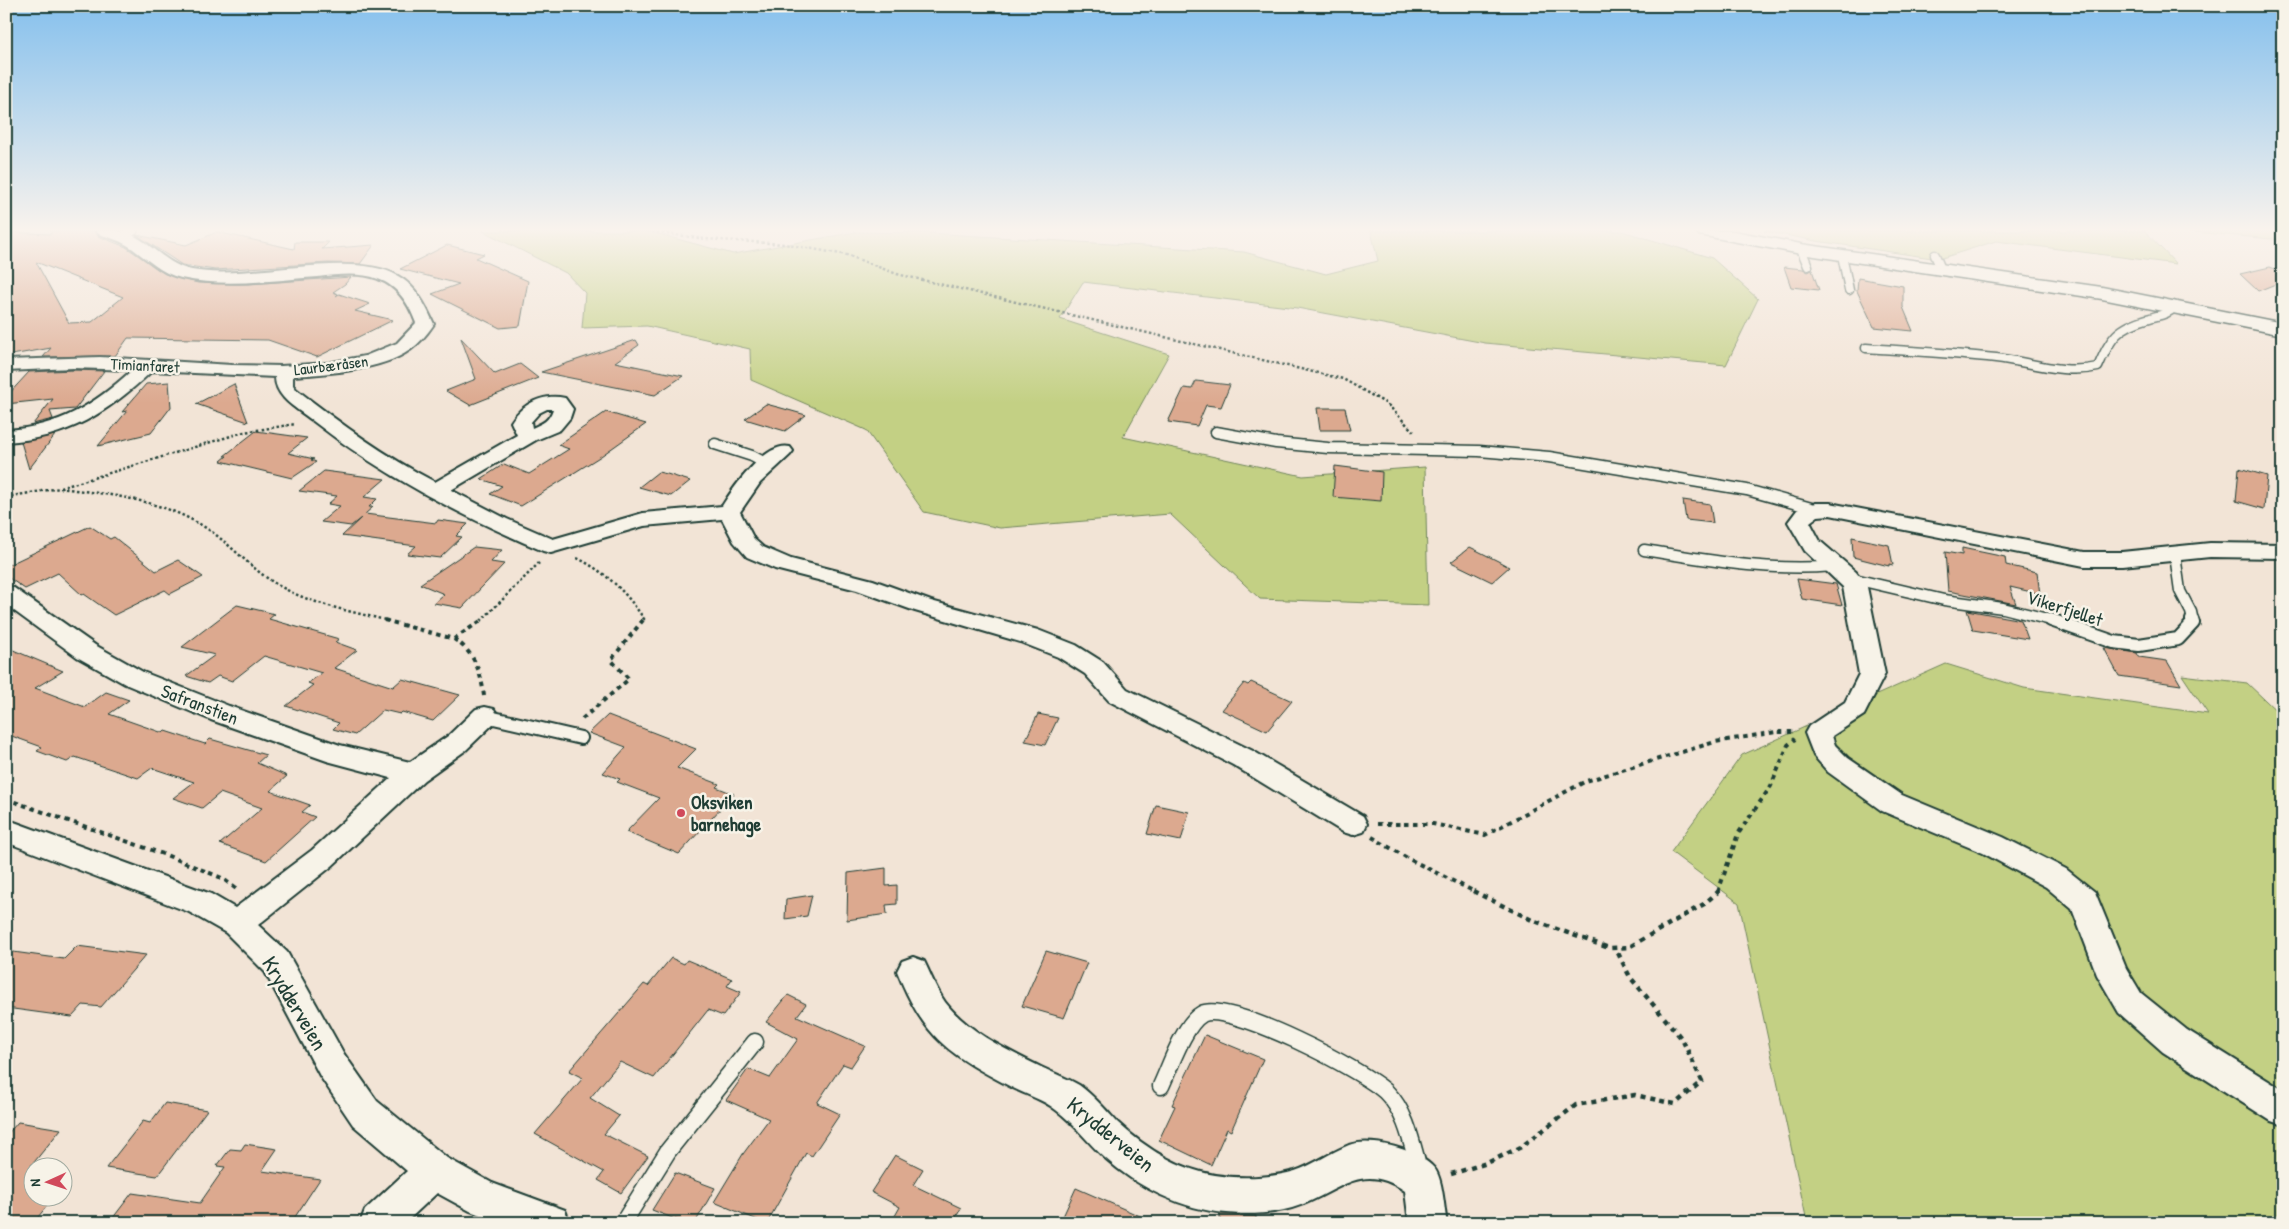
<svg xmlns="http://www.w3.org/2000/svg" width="2289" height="1229" viewBox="0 0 2289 1229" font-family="'Patrick Hand',sans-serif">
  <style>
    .green { fill: #c3d084; stroke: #71865c }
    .building { fill: #dca98f; stroke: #1f3d34; fill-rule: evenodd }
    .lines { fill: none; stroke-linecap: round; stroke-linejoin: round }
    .lane-far3-casing { stroke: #1f3d34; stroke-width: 11 }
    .lane-far2-casing { stroke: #1f3d34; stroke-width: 13 }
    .lane-far1-casing { stroke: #1f3d34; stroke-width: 16 }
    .lane-casing { stroke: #1f3d34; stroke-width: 19 }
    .street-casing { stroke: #1f3d34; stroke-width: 4 }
    .secondary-casing { stroke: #1f3d34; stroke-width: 3 }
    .path-far2 { stroke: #1f3d34; stroke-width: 2.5; stroke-dasharray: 2.5 2.5; stroke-linecap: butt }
    .path-far1 { stroke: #1f3d34; stroke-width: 4; stroke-dasharray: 4.5 4.5; stroke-linecap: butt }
    .path { stroke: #1f3d34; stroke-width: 4.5; stroke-dasharray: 5 5; stroke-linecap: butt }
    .lane-far3 { stroke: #f7f3e8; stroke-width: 8 }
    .lane-far2 { stroke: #f7f3e8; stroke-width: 10 }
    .lane-far1 { stroke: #f7f3e8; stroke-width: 12 }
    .lane { stroke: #f7f3e8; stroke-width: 16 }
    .street { fill: #f7f3e8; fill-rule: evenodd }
    .secondary { fill: #f7f3e8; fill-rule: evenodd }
    .poi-dot { fill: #d1495b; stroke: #f7f3e8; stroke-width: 2 }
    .labels { text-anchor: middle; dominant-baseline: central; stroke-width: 5; stroke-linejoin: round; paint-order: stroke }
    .far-street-label { font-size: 16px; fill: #1f3d34; stroke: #f7f3e8 }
    .street-label { font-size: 19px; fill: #1f3d34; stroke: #f7f3e8 }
    .poi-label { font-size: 19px; font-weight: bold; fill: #1f3d34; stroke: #f7f3e8; text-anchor: start }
    .near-street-label { font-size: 22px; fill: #1f3d34; stroke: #f7f3e8 }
  </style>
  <rect width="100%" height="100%" fill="#f2e4d6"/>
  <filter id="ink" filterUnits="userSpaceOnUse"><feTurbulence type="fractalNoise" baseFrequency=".02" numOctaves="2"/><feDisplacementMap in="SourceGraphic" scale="10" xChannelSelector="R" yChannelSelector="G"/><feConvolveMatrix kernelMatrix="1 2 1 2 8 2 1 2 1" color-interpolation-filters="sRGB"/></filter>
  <g filter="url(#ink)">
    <path class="green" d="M483 231H647L733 254 856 232 929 233 1244 252 1326 274 1378 261 1371 231H1622L1712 258 1758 299 1726 365 1485 343 1297 308 1083 282 1060 319 1169 354 1123 437 1303 476 1425 467 1428 605 1260 599 1170 514 1000 528 924 512 866 430 751 380 750 349 647 326 582 328 585 293 566 273Z
      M1764 231H2145L2176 264 1996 241 1939 259 1816 241Z
      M2182 231H2283V240Z
      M1946 664 2024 688 2208 714 2182 675 2247 683 2283 717V1223H1813L1806 1217 1739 903 1671 852 1742 755Z"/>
    <path class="building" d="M51 231H94L98 236 126 247 165 274 198 283 249 284 351 277 345 284 333 292 338 294 336 296 339 294 370 304 355 311 393 320 317 357 268 340 128 338 115 356 43 357 51 348 6 356V232L51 234ZM36 262 123 297 92 322 69 323Z
      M217 232 294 249 295 242H329L322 249 374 245 360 264 328 263 215 270 182 265 137 235 186 245Z
      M447 245 484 254 476 258 528 281 520 326 500 328 432 294 459 284 400 269Z
      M1784 267 1803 269 1808 272 1812 270 1819 290 1791 287Z
      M2270 267 2283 272V281L2258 291 2240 274Z
      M1858 278 1903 286V307L1913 331 1874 327 1857 291Z
      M461 338 495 374 520 364 538 378 470 405 446 391 476 379Z
      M636 340 639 345 615 362 683 376 655 395 541 372Z
      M73 370 104 371 75 409 50 411 53 419 33 424 53 399 6 404V397L29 372Z
      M1196 381 1230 385 1221 407 1206 405 1197 426 1168 422 1184 388 1192 389Z
      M169 382 171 407 151 433 98 446 127 411 122 412 146 384Z
      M234 384 248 422 196 404Z
      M766 404 781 408 806 415 785 431 745 419Z
      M1317 408H1345L1350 430H1320Z
      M606 412 646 424 601 456 521 506 490 494 502 486 481 479 504 464 529 474 569 449 558 445Z
      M256 431 307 438 288 453 314 459 311 460 316 462 292 478 221 461 227 456H224Z
      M55 435 29 469 21 442Z
      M1335 466 1382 472 1381 501 1333 497Z
      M2239 468 2267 476 2264 509 2236 501Z
      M324 471 385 479 364 497 377 499 369 507H373L365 514 436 523 438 520 468 524 456 536 462 537 440 558 407 554 416 546 342 536 361 518 351 526 321 522 340 506 328 504 337 496 299 491Z
      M658 472 667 474 690 481 671 496 639 487Z
      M1683 500 1710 504 1713 523 1686 520Z
      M90 526 110 539 114 537 156 571 178 560 203 577 170 594 165 590 114 615 84 594 82 595 58 573 25 589 6 576V566Z
      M1852 537 1889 545 1893 565 1889 564V566L1853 557Z
      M474 547 502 550 491 562 504 564 462 608 434 603 444 594 420 584Z
      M1470 547 1498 561 1509 567 1492 582 1451 562Z
      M1962 548 2005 557 2006 565 2037 572 2040 594 2010 587 2016 604 1948 591 1945 552 1962 555Z
      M1797 579 1836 584 1842 605 1802 599Z
      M237 605 275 614 269 619 339 639 335 642 357 650 334 668 393 687 402 679 460 695 433 721 402 712 400 714 383 710 355 735 333 729 339 723 286 706 313 685 308 683 322 673 264 656 232 681 218 676 208 683 186 676 215 655 182 647Z
      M1967 610 2021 620 2028 639 1973 630Z
      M6 647 63 671 35 688 85 707 106 692 129 700 109 714 163 733 165 731 205 744 210 739 266 755 257 763 287 776 270 791 310 805 302 812 315 817 266 861 220 844 262 808 220 793 202 808 173 798 194 782 152 768 138 778 75 757 67 762 37 751 42 747 6 734Z
      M2104 648 2137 653 2139 657 2167 661 2181 685 2119 676Z
      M1251 682 1292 701 1267 731 1222 710 1244 683 1248 685Z
      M1038 714 1058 718 1045 745 1025 741Z
      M608 715 696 749 677 768 719 784 716 787 734 794 679 854 626 832 659 798 617 782 620 779 603 773 626 747 589 733Z
      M1156 805 1189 812 1181 841 1147 834Z
      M886 868V886L897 885V904L886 905 887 914 847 920 848 873Z
      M812 895 807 916 785 919 786 899Z
      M77 946 146 955 101 1007 83 1005 72 1017 6 1008V951L64 959Z
      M1046 951 1087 963 1064 1018 1022 1006Z
      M671 958 684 964 687 960 732 979 727 986 741 992 723 1016 708 1010 654 1078 620 1062 590 1098 619 1116 604 1134 648 1156 621 1193 598 1180 604 1172 535 1134 583 1078 569 1071 644 984 648 986Z
      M788 995 806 1004 797 1016 865 1046 851 1067 843 1064 817 1103 840 1114 812 1156 806 1153 767 1223H765L714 1202 743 1154 769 1119 726 1100 748 1069 770 1078 798 1039 766 1022Z
      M1205 1035 1263 1059 1231 1131 1227 1129 1211 1165 1159 1140 1175 1106 1172 1105Z
      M165 1103 207 1110 157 1176 106 1168 143 1121 150 1123Z
      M18 1122 61 1129 31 1166H33L32 1196H55L34 1222 6 1218V1136Z
      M245 1144 277 1149 262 1171 320 1179 291 1223H109L132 1193 200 1203 225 1167 217 1166 230 1149 241 1150Z
      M895 1155 923 1169 913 1185 961 1208 953 1223H891L900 1207 871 1192Z
      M675 1173 715 1188 695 1223H685L652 1210Z
      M1076 1188 1156 1223H1060Z
      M1220 1214 1256 1216V1223H1220Z"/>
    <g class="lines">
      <defs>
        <path id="lane-far3" d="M121 236 133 231
          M1801 249 1808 266
          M1842 255 1849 290
          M1935 255 1941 269
          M1866 348C1909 351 1953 353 1996 358 2031 362 2063 375 2098 367 2111 337 2117 327 2150 318 2160 315 2168 314 2175 307"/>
        <path id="lane-far2" d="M1216 432 1276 443 1328 448 1479 451 1549 457 1747 490 1815 509
          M715 444 752 456 767 464
          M1644 550C1707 560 1770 572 1834 566
          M2175 555 2180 591 2191 612 2193 621
          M1850 578 1944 600 2003 608 2055 621"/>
        <path id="lane-far1" d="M2051 620 2114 642 2139 645 2178 639 2193 623 2192 620
          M485 716 581 738"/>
        <path id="lane" d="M1161 1086C1170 1067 1184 1024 1202 1014 1228 1000 1365 1071 1387 1093 1406 1112 1412 1144 1419 1169
          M623 1223 668 1151 755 1042"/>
        <path id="street" d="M96 231C104 231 112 230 119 231 147 235 163 265 192 270 249 281 353 249 398 276 416 286 426 306 434 324 428 333 419 344 410 350 383 370 326 374 293 376V385L296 389C341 424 385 456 435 482L517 435 511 422C522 404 543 393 565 398L573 409 570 418 560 430 536 440 451 490 507 519 553 539 643 513 722 506C733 488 766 441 790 447L793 451 790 455 760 483 740 512 754 539 763 547 791 559 873 580 931 601 1038 630 1076 645 1103 662 1127 689 1253 751 1363 816 1367 824 1363 832 1353 835 1343 832 1233 765 1109 701 1085 674 1058 657 1020 642 915 611 857 590 775 569 747 557 734 542 722 519 644 526 551 553 543 551C462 516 383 476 313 421 298 409 275 398 275 377L152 371C107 413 69 438 6 442V430C59 427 94 405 132 370L73 368 6 371V360L100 357 232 365 281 366 328 363 365 356 397 343 416 323C409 304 398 286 378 279 360 272 336 275 318 277 272 280 226 288 181 278 159 273 146 257 127 245 118 240 108 237 99 234ZM547 409H553C549 421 543 423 532 428L531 422 539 413Z
          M1816 503H1830L2084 552H2122L2210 543 2283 544V558L2210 557 2122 566H2084L1830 515 1818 516 1810 522 1820 541 1856 572 1867 587 1885 674 1864 715 1832 736 1835 745 1848 758 1902 795 2003 837 2066 869 2095 892 2126 968 2141 993 2187 1030 2283 1090V1125L2271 1121 2163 1052 2119 1013 2097 975 2072 909 2046 887 1983 853 1882 811 1828 772 1814 756 1805 733 1809 726 1845 702 1859 674 1843 587 1805 551 1788 522 1797 510Z
          M6 586 14 588 95 645 143 672 229 706 340 745 410 762 448 736 476 709 485 707 494 709 498 716 494 723 466 750 424 780 332 866 258 925 287 952 344 1054 377 1101 447 1158 492 1183 565 1210 570 1223H501L470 1211 437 1193 405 1223H360L365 1210 407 1171 353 1125 320 1076 265 972 226 933 189 912 6 842V819L211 894 235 908 312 850 391 778 327 761 211 720 125 684 77 657 6 605Z
          M913 957 924 961C931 975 936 989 945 1002 969 1033 1007 1050 1041 1067 1053 1073 1067 1078 1079 1085 1093 1095 1105 1109 1117 1122 1145 1148 1178 1169 1215 1175 1240 1179 1270 1178 1295 1171 1313 1165 1331 1152 1349 1145 1372 1137 1418 1150 1434 1168 1443 1178 1444 1209 1447 1223H1409L1405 1191C1363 1161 1341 1190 1301 1205 1278 1214 1251 1215 1227 1213 1183 1210 1137 1187 1105 1158 1088 1143 1075 1124 1056 1110 1044 1100 1027 1095 1013 1088 950 1055 924 1039 897 971L902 961Z"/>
        <path id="secondary" d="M1696 231H1734L1801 244 2102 287 2283 323V335L2102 299 1801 254 1705 236 1699 235Z"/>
      </defs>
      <use href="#lane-far3" class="lane-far3-casing"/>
      <use href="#lane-far2" class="lane-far2-casing"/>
      <use href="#lane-far1" class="lane-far1-casing"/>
      <use href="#lane" class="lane-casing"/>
      <use href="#street" class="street-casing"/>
      <use href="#secondary" class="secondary-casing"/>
      <path class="path-far2" d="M647 231 706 239 785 244 847 255 897 274 1343 379 1387 404 1415 433
        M60 488C114 495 166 500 212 532 238 551 258 576 287 590 318 606 355 612 389 621
        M6 497 60 488 244 432 296 424
        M577 558C606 572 626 592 644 619L642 621
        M481 621 539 563"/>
      <path class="path-far1" d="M384 620 454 639C475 653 481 672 484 696
        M454 639 482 620
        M582 719 629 679 611 660 643 620
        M6 799 166 855 222 878 239 891
        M1377 824H1433L1485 835 1586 781 1715 742 1776 732H1794
        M1372 837 1409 859 1475 892
        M1718 892 1738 834 1771 786 1788 745 1795 739"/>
      <path class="path" d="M1473 891 1532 920 1609 948 1629 947 1704 904 1719 891
        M1451 1174 1487 1163 1521 1147 1576 1105 1635 1095 1675 1104 1702 1081 1682 1039 1630 977 1616 949"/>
      <use href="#lane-far3" class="lane-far3"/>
      <use href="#lane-far2" class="lane-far2"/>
      <use href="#lane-far1" class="lane-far1"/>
      <use href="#lane" class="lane"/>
      <use href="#street" class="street"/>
      <use href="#secondary" class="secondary"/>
    </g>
  </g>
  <linearGradient id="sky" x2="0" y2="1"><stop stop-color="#85c0ed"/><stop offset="0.57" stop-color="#f9f3ed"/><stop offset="1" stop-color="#f9f3ed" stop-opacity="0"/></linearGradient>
  <rect width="2289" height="403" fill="url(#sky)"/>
  <circle class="poi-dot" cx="681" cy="813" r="5"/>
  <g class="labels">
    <g class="far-street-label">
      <text transform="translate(145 365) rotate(3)">Timianfaret</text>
      <text transform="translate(331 365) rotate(-7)">Laurbæråsen</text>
    </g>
    <g class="street-label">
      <text transform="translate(2065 608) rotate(18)">Vikerfjellet</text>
      <text transform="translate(200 704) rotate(21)">Safranstien</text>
    </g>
    <g class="poi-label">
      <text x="691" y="802">Oksviken<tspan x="691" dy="22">barnehage</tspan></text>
    </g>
    <g class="near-street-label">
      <text transform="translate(295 1003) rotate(59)">Krydderveien</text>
      <text transform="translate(1111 1134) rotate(39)">Krydderveien</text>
    </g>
  </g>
  <rect width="2289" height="1229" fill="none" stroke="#f7f3e8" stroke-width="25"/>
  <rect x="12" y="12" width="2264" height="1204" fill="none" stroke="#1f3d34" stroke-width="2" filter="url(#ink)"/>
  <g transform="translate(48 1182) rotate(267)"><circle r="24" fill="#f7f3e8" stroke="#a1aaa0"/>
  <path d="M0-4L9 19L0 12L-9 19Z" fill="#d1495b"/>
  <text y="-8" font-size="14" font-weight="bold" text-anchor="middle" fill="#1f3d34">N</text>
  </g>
</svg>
